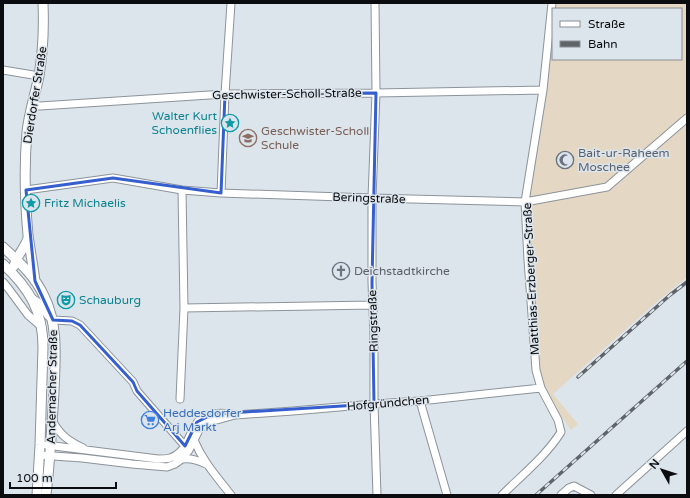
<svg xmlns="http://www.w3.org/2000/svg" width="690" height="498" viewBox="0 0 690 498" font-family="'Varela Round',sans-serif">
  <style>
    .industrial { fill: #e4d8c4; fill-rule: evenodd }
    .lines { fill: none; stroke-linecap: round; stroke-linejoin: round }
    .minor-casing { stroke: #8c939a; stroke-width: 9 }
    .tertiary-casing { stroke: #8c939a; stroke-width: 11 }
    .minor { stroke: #fff; stroke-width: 7 }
    .tertiary { stroke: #fff; stroke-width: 9 }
    .rail-casing { stroke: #5f6468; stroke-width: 3.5 }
    .rail { stroke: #dde5ec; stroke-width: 2; stroke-dasharray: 6; stroke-linecap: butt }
    .marked { fill: none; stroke: #355fcf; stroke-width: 3; stroke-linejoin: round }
    .labels { text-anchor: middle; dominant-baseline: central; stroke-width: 3; stroke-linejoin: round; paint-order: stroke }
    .street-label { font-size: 12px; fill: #0a0c0f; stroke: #dde5ec }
    .culture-label { font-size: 12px; fill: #0d838f; stroke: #dde5ec; text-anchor: start }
    .education-label { font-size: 12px; fill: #785e54; stroke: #dde5ec; text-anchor: start }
    .worship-label { font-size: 12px; fill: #5b616d; stroke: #dde5ec; text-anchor: start }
    .shop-label { font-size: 12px; fill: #366cbe; stroke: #dde5ec; text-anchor: start }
  </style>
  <rect width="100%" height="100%" fill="#dde5ec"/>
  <path class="industrial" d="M552 3H687V277L652 306 553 394 578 424 571 430 541 388 536 370 525 202ZM553 9H681V59H553Z"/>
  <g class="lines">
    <defs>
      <path id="minor" d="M375 3 376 93 372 198V282L374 337V404L377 495
        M3 70 39 76
        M32 105 40 106 225 94 376 93 543 90
        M26 190 113 178 182 190 221 193 372 198 525 202 607 187 687 118
        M221 193 225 94 231 3
        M3 282 8 288 28 315 42 327
        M32 298 38 302 48 316 53 320 72 321 80 325 133 382 137 391 185 446
        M184 308 373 305
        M180 399 184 308 182 190
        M420 401 447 495
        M53 422C61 436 69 441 83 448
        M194 440C203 462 217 477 231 495
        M46 445 158 459C162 459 166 459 170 458 199 448 181 407 231 414
        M39 455 82 458 132 464 167 467 175 464 182 459 189 450 199 430 206 423 235 415 293 411 374 404 420 401 541 388
        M182 459C191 458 198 460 206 464
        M502 495C522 475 546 456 561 432L558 420 541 388 536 370 528 260 525 202 543 90 552 3
        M561 495 569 488 574 486 591 495
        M616 495 687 431"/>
      <path id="tertiary" d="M3 247C19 262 35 276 44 296 59 326 55 360 54 392 52 426 50 461 46 495
        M3 264C29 288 43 311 43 347L40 445 37 495
        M14 266C17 255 25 248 28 238
        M35 281C33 266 30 250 28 235 25 202 24 166 27 132 29 113 35 95 39 76 43 52 44 27 43 3"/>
    </defs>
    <use href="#minor" class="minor-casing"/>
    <use href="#tertiary" class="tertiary-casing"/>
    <use href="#minor" class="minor"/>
    <use href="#tertiary" class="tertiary"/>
    <defs>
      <path id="rail" d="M578 377 670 295 687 282
        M536 495 687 361"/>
    </defs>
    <use href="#rail" class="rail-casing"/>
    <use href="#rail" class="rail"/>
  </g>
  <path class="marked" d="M376 93 372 282 374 404 213 414 197 422 185 446 137 391 133 382 80 325 72 321 53 320 35 281 26 190 113 178 221 193 225 94Z"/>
  <defs>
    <symbol id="sight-ring" viewBox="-11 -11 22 22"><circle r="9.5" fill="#dde5ec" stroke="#0f9aa8" stroke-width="1.5"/><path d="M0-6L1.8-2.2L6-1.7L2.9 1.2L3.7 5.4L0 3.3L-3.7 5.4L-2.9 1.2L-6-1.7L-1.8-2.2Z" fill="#0f9aa8"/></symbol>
    <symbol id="school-ring" viewBox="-11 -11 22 22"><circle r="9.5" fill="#dde5ec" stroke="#8d6e63" stroke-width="1.5"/><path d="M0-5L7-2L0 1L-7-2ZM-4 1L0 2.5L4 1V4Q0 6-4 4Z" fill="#8d6e63"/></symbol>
    <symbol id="mosque-ring" viewBox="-11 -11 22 22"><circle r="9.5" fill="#dde5ec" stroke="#6b7280" stroke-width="1.5"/><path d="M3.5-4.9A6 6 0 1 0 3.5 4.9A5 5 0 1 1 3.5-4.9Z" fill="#6b7280"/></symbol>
    <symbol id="church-ring" viewBox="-11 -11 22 22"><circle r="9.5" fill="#dde5ec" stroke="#6b7280" stroke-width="1.5"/><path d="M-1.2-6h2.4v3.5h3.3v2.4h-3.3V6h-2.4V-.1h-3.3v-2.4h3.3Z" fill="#6b7280"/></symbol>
    <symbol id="theatre-ring" viewBox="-11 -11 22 22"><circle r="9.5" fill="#dde5ec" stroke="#0f9aa8" stroke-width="1.5"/><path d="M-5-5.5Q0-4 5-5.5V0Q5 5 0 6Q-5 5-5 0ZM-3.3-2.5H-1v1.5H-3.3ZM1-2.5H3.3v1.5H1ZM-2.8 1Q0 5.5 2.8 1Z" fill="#0f9aa8"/></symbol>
    <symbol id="supermarket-ring" viewBox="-11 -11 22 22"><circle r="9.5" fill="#dde5ec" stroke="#3f7fe0" stroke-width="1.5"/><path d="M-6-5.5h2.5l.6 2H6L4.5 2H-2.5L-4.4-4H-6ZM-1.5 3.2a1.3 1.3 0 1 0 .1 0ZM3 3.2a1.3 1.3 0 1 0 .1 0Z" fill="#3f7fe0"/></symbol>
  </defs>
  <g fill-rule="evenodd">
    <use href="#sight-ring" x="220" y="113" width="20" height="20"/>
    <use href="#school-ring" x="238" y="128" width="20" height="20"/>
    <use href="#mosque-ring" x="555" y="150" width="20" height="20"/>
    <use href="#sight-ring" x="21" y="193" width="20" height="20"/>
    <use href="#church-ring" x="331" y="261" width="20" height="20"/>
    <use href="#theatre-ring" x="56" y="290" width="20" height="20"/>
    <use href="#supermarket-ring" x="140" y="410" width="20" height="20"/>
  </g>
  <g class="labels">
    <g class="street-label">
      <text transform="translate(287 94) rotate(-1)">Geschwister-Scholl-Straße</text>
      <text transform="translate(35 95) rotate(-81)">Dierdorfer Straße</text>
      <text transform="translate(369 198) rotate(2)">Beringstraße</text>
      <text transform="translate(531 279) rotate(-93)">Matthias-Erzberger-Straße</text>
      <text transform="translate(373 321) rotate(-92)">Ringstraße</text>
      <text transform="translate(52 387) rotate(-89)">Andernacher Straße</text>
      <text transform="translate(388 403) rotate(-5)">Hofgründchen</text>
    </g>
    <g class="culture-label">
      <text x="217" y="116" text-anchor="end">Walter Kurt<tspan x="217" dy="14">Schoenflies</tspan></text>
      <text x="44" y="203">Fritz Michaelis</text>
      <text x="79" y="300">Schauburg</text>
    </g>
    <g class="education-label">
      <text x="261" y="131">Geschwister-Scholl<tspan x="261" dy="14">Schule</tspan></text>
    </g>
    <g class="worship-label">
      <text x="578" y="153">Bait-ur-Raheem<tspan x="578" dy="14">Moschee</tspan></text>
      <text x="354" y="271">Deichstadtkirche</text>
    </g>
    <g class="shop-label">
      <text x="163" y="413">Heddesdorfer<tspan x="163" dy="14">Arj Markt</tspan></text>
    </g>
  </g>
  <rect width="690" height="498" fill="none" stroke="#0a0c0f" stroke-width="8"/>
  <rect x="552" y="8" width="130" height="52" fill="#dde5ec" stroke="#898e94"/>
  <rect x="560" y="21" width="20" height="6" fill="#ffffff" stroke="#898e94"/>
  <text x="588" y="28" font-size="12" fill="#0a0c0f">Straße</text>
  <rect x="560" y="41" width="20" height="6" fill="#5f6468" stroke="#898e94"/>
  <text x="588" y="48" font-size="12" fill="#0a0c0f">Bahn</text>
  <g transform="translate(662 470) rotate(309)" stroke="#dde5ec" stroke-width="3" paint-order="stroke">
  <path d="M0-3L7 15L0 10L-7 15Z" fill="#0a0c0f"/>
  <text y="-6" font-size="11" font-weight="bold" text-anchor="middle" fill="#0a0c0f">N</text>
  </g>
  <path d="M10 482v6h106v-6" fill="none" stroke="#0a0c0f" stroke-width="2"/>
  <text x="16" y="482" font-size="12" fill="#0a0c0f" stroke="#dde5ec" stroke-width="3" paint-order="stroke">100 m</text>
</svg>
